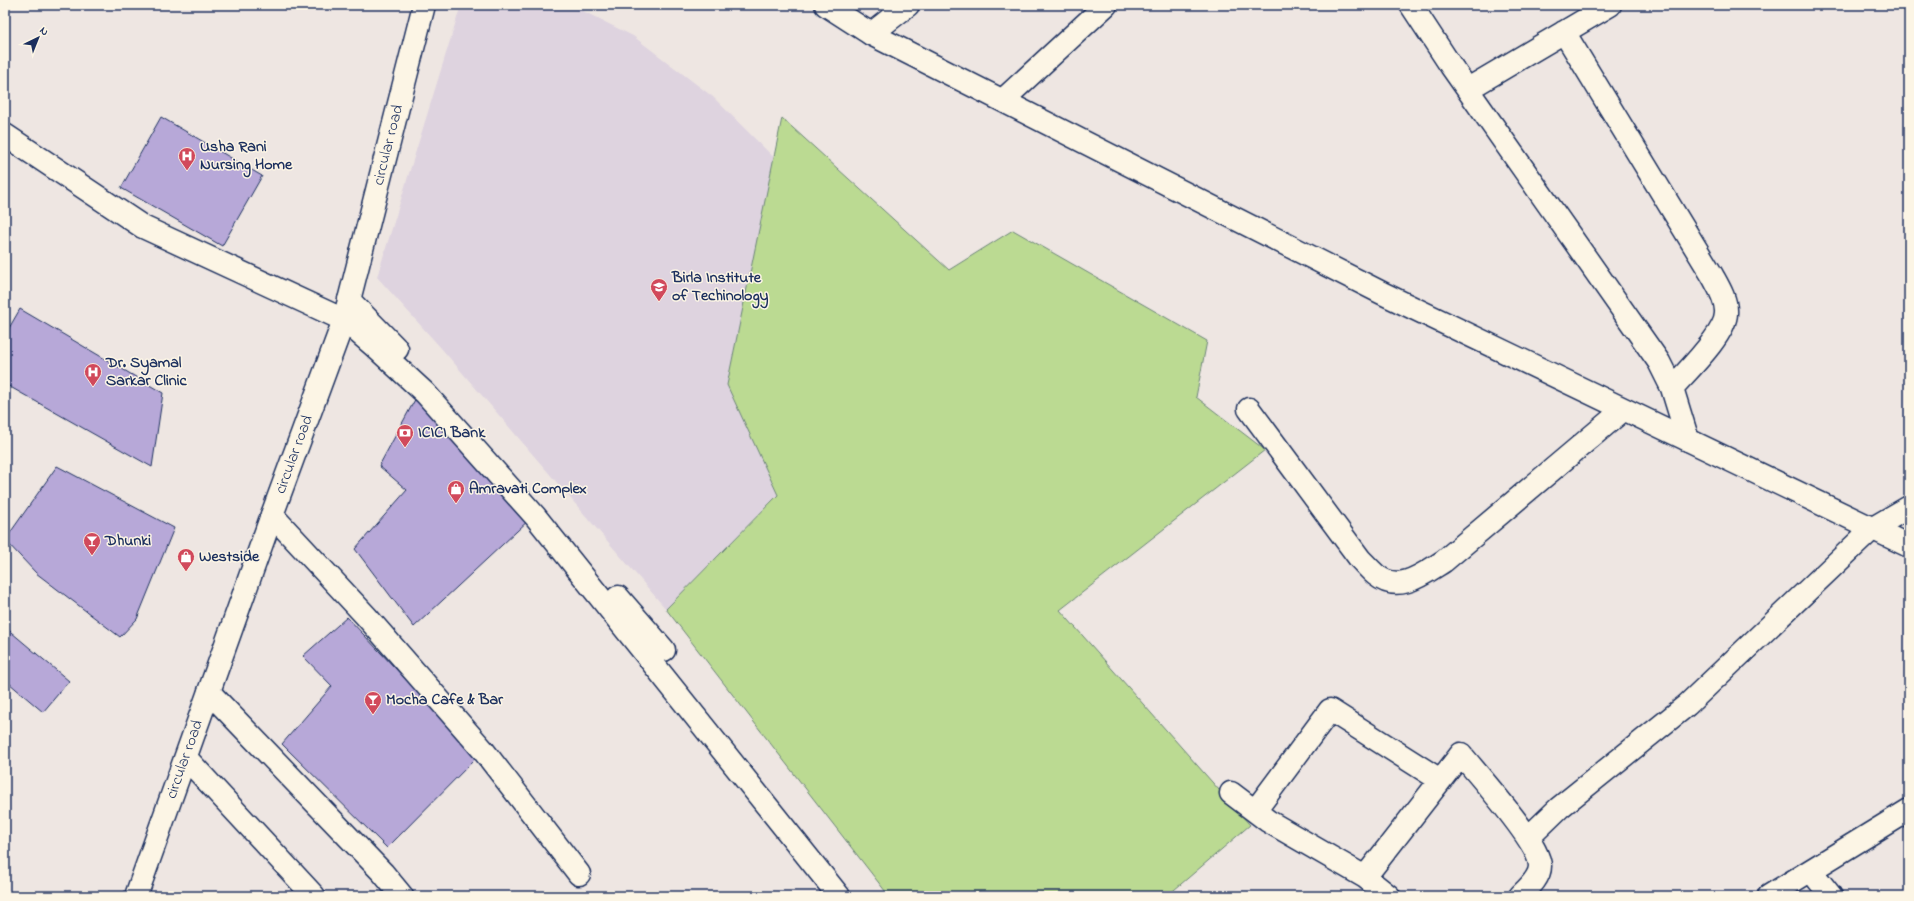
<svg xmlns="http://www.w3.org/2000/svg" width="1914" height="901" viewBox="0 0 1914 901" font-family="'Indie Flower',sans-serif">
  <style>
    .built { fill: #ded3df }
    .green { fill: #bbda92; stroke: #6b8478 }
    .building { fill: #b7a8d8; stroke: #1b2f5e }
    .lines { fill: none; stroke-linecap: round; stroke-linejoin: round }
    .street-casing { stroke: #1b2f5e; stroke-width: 25 }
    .secondary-casing { stroke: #1b2f5e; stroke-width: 25 }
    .primary-casing { stroke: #1b2f5e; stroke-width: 25 }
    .street { stroke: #fcf5e5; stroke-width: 22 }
    .secondary { stroke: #fcf5e5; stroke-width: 22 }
    .primary { stroke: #fcf5e5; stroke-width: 22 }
    .labels { text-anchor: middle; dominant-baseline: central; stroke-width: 3; stroke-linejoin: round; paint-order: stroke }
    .street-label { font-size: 16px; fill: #1b2f5e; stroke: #fcf5e5 }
    .poi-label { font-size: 16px; font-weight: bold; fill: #1b2f5e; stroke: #fcf5e5; text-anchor: start }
  </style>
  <rect width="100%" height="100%" fill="#eee6e2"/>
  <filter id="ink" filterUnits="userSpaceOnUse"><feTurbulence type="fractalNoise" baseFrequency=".025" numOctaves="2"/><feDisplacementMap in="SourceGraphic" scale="8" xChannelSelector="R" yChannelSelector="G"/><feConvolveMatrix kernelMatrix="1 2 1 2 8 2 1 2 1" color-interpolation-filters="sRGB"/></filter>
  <g filter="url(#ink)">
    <path class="built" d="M461 5H571L633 36 713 97 943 326 666 609 441 348 377 277Z"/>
    <path class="green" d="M782 118 949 270 1013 230 1207 341 1196 397 1265 450 1060 610 1250 825 1167 896H889L666 609 778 495 727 385Z"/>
    <path class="building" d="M161 117 262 176 222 246 121 188Z
      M20 309 163 393 152 467 5 384V335Z
      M418 394 531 518 414 627 355 549 407 490 379 466Z
      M57 466 174 528 137 619 120 637 36 573 5 540Z
      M347 617 478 756 387 848 282 744 332 686 303 656Z
      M5 627 69 681 43 712 9 683 5 687Z"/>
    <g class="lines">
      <defs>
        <path id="street" d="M1411 5 1451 66 1659 362 1672 388 1688 440
          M1564 32 1712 275C1718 286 1727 300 1726 313 1726 334 1686 372 1672 388
          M871 34 908 5
          M1468 89 1610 5
          M1003 100 1106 5
          M5 135 143 227 344 320 374 346 425 393 535 516 839 896
          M349 300 397 349
          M1249 409 1360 559C1365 564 1370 570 1376 575 1399 594 1423 574 1444 561L1623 410
          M272 515 366 616 483 750 579 874
          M618 597 664 650
          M209 692 383 873 402 896
          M186 758 314 896
          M1231 793 1268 821 1365 877 1389 896
          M1255 811 1330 710 1440 780
          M1528 838 1559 808 1687 705 1873 528 1909 507
          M1811 871 1831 896
          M1365 877 1461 754C1478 775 1540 843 1540 866 1540 878 1528 888 1520 896
          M1769 896 1909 810"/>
        <path id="secondary" d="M826 5 871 34 1382 293 1909 546"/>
        <g id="primary">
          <path id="s1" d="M136 896 272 515 344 320 424 5"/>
        </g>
      </defs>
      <use href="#street" class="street-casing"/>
      <use href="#secondary" class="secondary-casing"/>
      <use href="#primary" class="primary-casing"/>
      <use href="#street" class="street"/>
      <use href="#secondary" class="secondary"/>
      <use href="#primary" class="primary"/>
    </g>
  </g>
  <defs>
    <symbol id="hospital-pin" viewBox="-11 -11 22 30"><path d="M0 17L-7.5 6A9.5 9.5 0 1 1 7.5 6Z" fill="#d1495b" stroke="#fcf5e5"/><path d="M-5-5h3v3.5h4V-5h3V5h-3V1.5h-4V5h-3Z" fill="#fff"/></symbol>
    <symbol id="university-pin" viewBox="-11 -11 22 30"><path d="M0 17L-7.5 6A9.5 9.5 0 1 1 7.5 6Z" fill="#d1495b" stroke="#fcf5e5"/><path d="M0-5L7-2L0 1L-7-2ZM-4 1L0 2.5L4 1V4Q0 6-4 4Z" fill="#fff"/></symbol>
    <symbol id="bank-pin" viewBox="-11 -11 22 30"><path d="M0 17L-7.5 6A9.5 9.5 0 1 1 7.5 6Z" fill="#d1495b" stroke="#fcf5e5"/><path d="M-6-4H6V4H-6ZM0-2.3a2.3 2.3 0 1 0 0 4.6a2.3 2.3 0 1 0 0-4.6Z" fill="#fff"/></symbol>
    <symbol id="shop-pin" viewBox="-11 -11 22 30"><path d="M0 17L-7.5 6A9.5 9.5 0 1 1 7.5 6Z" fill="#d1495b" stroke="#fcf5e5"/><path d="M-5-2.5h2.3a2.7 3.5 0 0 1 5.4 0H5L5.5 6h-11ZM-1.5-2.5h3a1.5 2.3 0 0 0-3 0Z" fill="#fff"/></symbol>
    <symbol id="bar-pin" viewBox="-11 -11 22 30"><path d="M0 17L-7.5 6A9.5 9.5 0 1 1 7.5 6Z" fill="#d1495b" stroke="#fcf5e5"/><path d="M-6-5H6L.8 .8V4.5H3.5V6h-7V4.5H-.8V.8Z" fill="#fff"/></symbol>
  </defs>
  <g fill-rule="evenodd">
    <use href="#hospital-pin" x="177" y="146" width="20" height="27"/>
    <use href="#university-pin" x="649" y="277" width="20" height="27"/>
    <use href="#hospital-pin" x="83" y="362" width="20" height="27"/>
    <use href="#bank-pin" x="395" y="423" width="20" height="27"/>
    <use href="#shop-pin" x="446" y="479" width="20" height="27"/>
    <use href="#bar-pin" x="82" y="531" width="20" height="27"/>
    <use href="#shop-pin" x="176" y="547" width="20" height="27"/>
    <use href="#bar-pin" x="363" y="690" width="20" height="27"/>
  </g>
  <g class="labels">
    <g class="street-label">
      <text stroke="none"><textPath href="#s1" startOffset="793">circular road</textPath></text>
      <text stroke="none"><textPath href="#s1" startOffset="469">circular road</textPath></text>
      <text stroke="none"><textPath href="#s1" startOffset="145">circular road</textPath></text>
    </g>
    <g class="poi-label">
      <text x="200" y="147">Usha Rani<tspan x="200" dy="18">Nursing Home</tspan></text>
      <text x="672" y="278">Birla Institute<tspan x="672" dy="18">of Techinology</tspan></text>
      <text x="106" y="363">Dr. Syamal<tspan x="106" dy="18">Sarkar Clinic</tspan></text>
      <text x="418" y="433">ICICI Bank</text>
      <text x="469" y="489">Amravati Complex</text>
      <text x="105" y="541">Dhunki</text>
      <text x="199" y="557">Westside</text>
      <text x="386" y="700">Mocha Cafe &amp; Bar</text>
    </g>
  </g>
  <rect width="1914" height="901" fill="none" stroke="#fcf5e5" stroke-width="20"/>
  <rect x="10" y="10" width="1894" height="881" fill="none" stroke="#1b2f5e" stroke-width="1.5" filter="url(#ink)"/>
  <g transform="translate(38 38) rotate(43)" stroke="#fcf5e5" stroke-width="3" paint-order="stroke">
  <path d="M0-3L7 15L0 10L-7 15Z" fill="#1b2f5e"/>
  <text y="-6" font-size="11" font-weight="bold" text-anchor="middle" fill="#1b2f5e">N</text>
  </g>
</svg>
